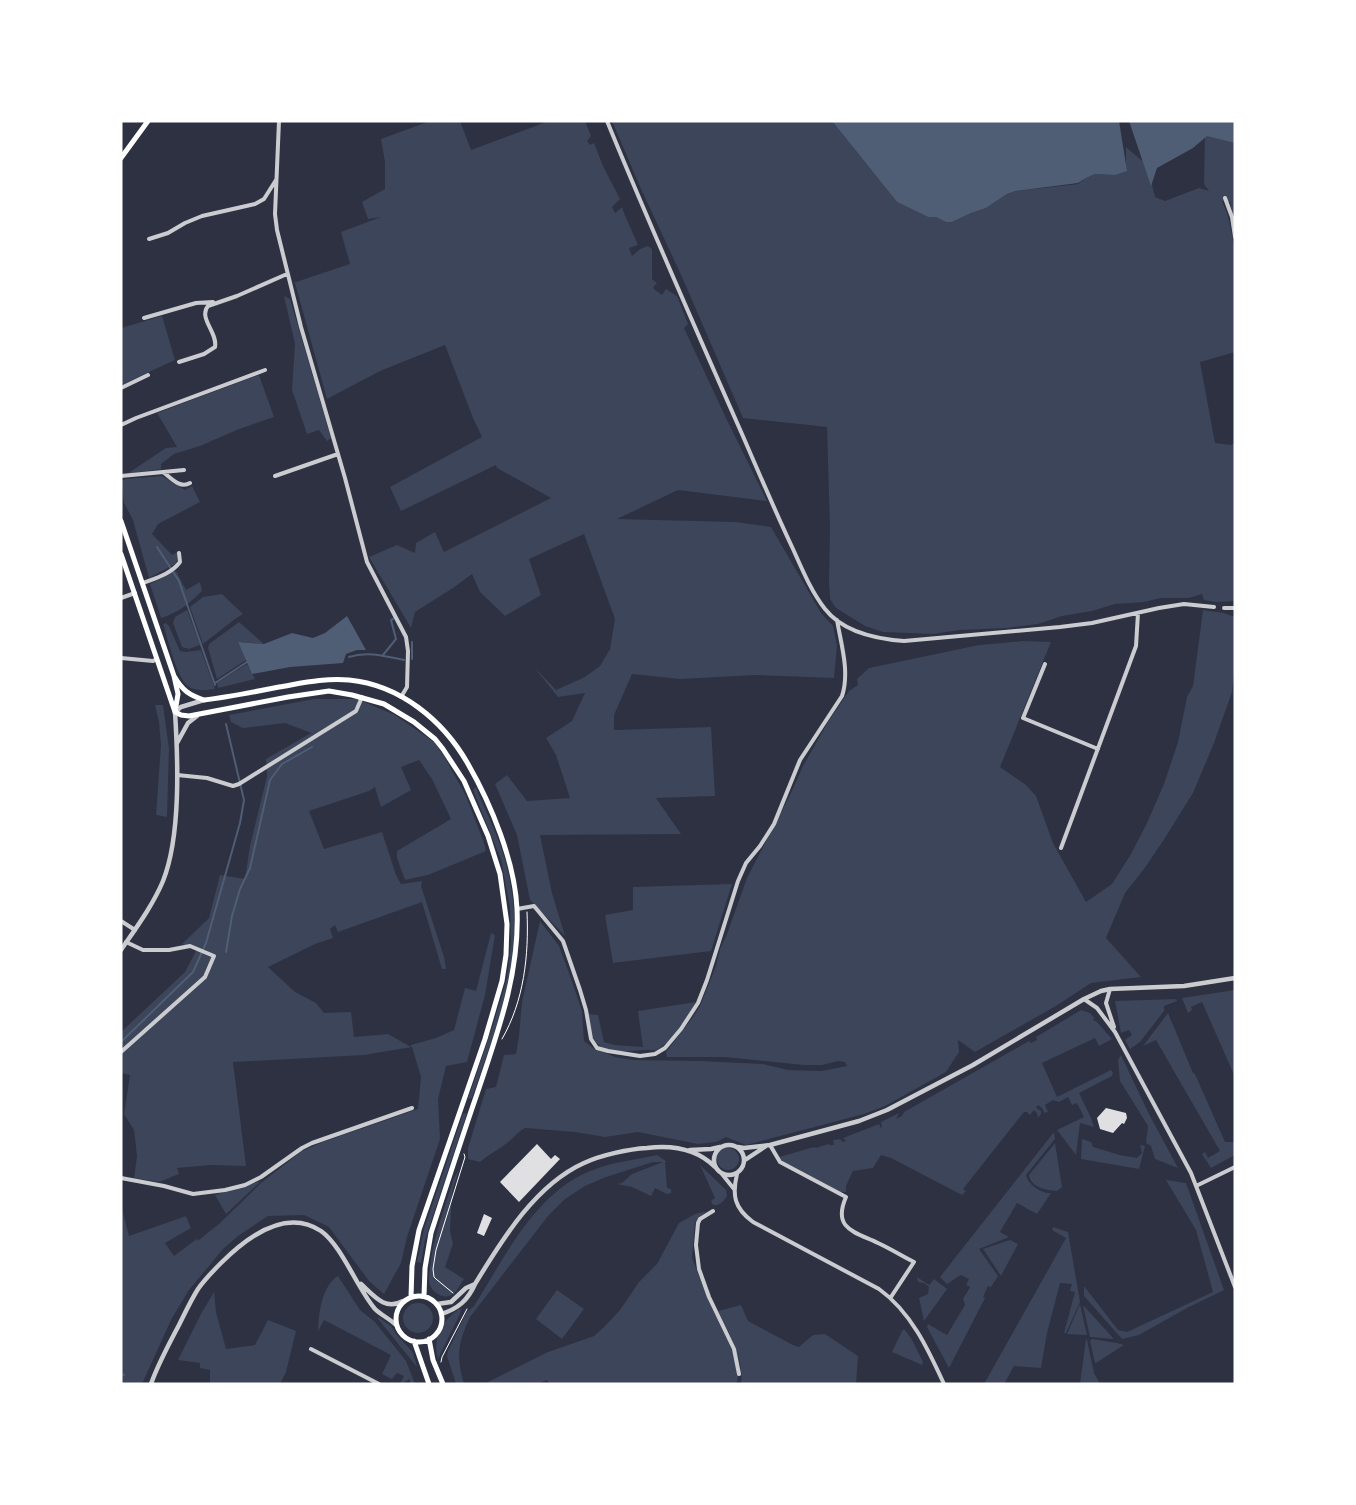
<svg xmlns="http://www.w3.org/2000/svg" width="1356" height="1505" viewBox="0 0 1356 1505" font-family="Poppins,sans-serif">
  <style>
    .green { fill: #3c4559 }
    .water { fill: #4f5d75 }
    .lines { fill: none; stroke-linecap: round; stroke-linejoin: round }
    .stream { stroke: #4f5d75; stroke-width: 2 }
    .building { fill: #e0e0e3 }
    .path { stroke: #fff; stroke-width: 1 }
    .minor { stroke: #caccd0; stroke-width: 4 }
    .tertiary { stroke: #caccd0; stroke-width: 4.5 }
    .secondary { stroke: #fff; stroke-width: 5 }
  </style>
  <rect width="100%" height="100%" fill="#2d3142"/>
  <path class="green" d="M430 121H460L471 150 549 121H585L591 136 587 141 590 145 594 143 603 166 620 199 612 207 615 213 622 207 624 213 638 245 629 248 632 256 640 249 648 246 652 249V279L657 283 653 288 662 295 666 289 677 296 688 324 684 328 726 418 767 501 678 490 617 519 736 522 771 527 821 613 833 626 837 645 834 678 755 675 680 679 632 674 614 715V730L711 727 715 796 656 798 681 834 540 835 552 893 565 936 530 900 517 835 495 784 507 775 527 801 570 798 556 755 546 738 572 721 585 693 558 697 534 667 556 690 585 677 600 666 610 649 615 619 584 534 529 559 541 595 505 616 480 592 472 574 453 588 415 612 411 628 369 557 397 545 415 553 416 543 435 532 444 552 551 498 497 468 496 465 401 511 390 487 482 437 473 418 445 345 380 371 327 399 295 283H293L350 264 341 232 381 217 368 219 362 202 385 189V162L381 139Z
    M612 121H832L897 202 928 217H936L946 222H952L971 213 986 208 1007 194 1017 191 1078 184 1086 178 1095 174 1115 175 1126 171V147L1147 165 1155 197 1165 201 1199 188 1209 191 1204 184 1205 134 1235 142V223L1230 202 1222 201 1227 213 1235 248V352L1200 362 1215 443 1231 445 1235 443V601L1216 602 1204 600 1202 594 1189 598H1161L1144 602 1115 604 1092 611 1062 616 1038 624 1007 628 960 630 933 634 883 632 865 626 836 608 830 599 829 582 830 527 827 427 743 418 682 277 641 189Z
    M284 296 290 299 331 438 327 441 319 430 307 434 292 390 295 344Z
    M162 316 175 360 121 385V328Z
    M259 375 274 417 239 429 200 446 174 454 161 464V469L127 474 166 448 177 447 157 413Z
    M162 476 185 490 192 486 200 502 158 524 152 534 172 555 177 552V561L175 564 149 578 133 520 124 503 121 481 125 479Z
    M176 571 186 590 200 582 202 591C190 603 178 613 161 618L150 584Z
    M222 594 243 614 235 619 203 644 190 607 203 597Z
    M187 610 200 645 189 649 182 647 173 623 175 617Z
    M1203 610 1224 613 1235 617V664L1232 692 1214 743 1193 793 1163 841 1144 869 1125 893 1106 938 1141 977 1091 983 1056 1006 975 1052 958 1040 959 1052 946 1072 885 1106 864 1114 746 1145 726 1137 716 1142 698 1144 638 1132 605 1137 575 1132 525 1128C517 1132 514 1138 507 1143 498 1150 488 1155 480 1162L468 1159V1148L486 1089 496 1087 504 1055 516 1054 519 1036 522 1002 540 921 559 946 569 973 582 1011 584 1041 593 1048 615 1057 633 1060 699 1061 763 1064 788 1070 822 1071 847 1066 845 1062 838 1061 822 1065H804L725 1057H667L666 1052 693 1017 700 1006 716 966 720 949 727 934 747 878 791 793 803 766 828 722 849 691 858 685 857 679 869 668 979 645 1023 641 1051 642 1000 767 1026 785 1036 796 1053 843 1086 902 1112 884 1131 854 1147 823 1164 784 1178 742 1187 697 1193 686Z
    M239 622 264 644 238 642 246 660 217 679 208 648 209 644Z
    M166 623 169 626 180 651 186 652 201 650 215 689C208 690 199 691 191 688 177 683 168 638 163 624Z
    M247 664 255 679 218 688 217 683Z
    M314 699H357L395 715 434 742 444 756 466 796 483 840 486 851 428 875 405 880 397 858V851L451 819 432 779 419 760 401 767 411 790 381 807 375 787 369 791 309 811 324 849 382 832 396 875 401 884 422 881 421 886 444 957 446 969H442L422 902 338 932 335 925 330 929 333 938 315 944 268 967 295 992 316 1003 324 1013 351 1012 354 1037 388 1034 411 1047V1045L436 1038 454 1030 465 988 476 991 491 933 495 935 485 995 467 1062 446 1066 438 1099 440 1139 407 1237 401 1263 384 1294 369 1281 329 1227 304 1215 268 1216 238 1236 223 1249 189 1290 171 1320 142 1384H121V1205L129 1236 186 1216 191 1228 165 1243 174 1256 198 1238 197 1241 200 1239 220 1223 261 1183 302 1151 323 1142 418 1109 421 1077 412 1047 364 1055 233 1062 246 1166 211 1165 177 1168 179 1174 159 1182 134 1178 137 1156 134 1130 124 1114 130 1075 121 1073V1032L185 972 197 949 182 944 209 918 220 875 245 879 250 846 267 776 266 759 311 733 285 723 243 728 231 722 229 715Z
    M155 705H163L169 749 167 817 156 815 161 745 159 722Z
    M476 787C484 808 495 829 502 850 515 890 519 937 510 978 501 1019 485 1058 472 1098L468 1099 493 1025 507 978 511 945 510 908 501 860 473 790Z
    M732 884 711 951 613 963 605 915 633 910V887Z
    M1235 990V1077L1202 1002 1191 1007 1192 1010 1188 1013 1182 998Z
    M1176 999 1177 1001 1164 1006V1011L1140 1042 1130 1049 1125 1040 1132 1035 1129 1030 1121 1033 1115 1001Z
    M696 1002C689 1014 670 1045 656 1050 653 1051 648 1049 645 1050 630 1051 604 1055 594 1040 589 1033 590 1022 589 1014L598 1015 604 1042 615 1045 643 1047 638 1011Z
    M1081 1010 1090 1013 1095 1019H1093L1094 1021H1096L1112 1039 1099 1046 1095 1038 1042 1063 1057 1097 1111 1070 1113 1073 1112 1076 1079 1093 1091 1118 1094 1127 1080 1123 1076 1155 1057 1130 1084 1117 1077 1103 1072 1105 1068 1097 1059 1102 1053 1100 1045 1105 1048 1112 1044 1113 1043 1109 1038 1105 1036 1108 1041 1111V1114L1038 1118 1037 1113 1034 1110 1030 1115 1027 1112H1024L963 1189 966 1191 962 1195 891 1158 881 1155 873 1168 853 1171 846 1186V1192H840L776 1158 814 1147 816 1148 828 1144 830 1145H834L833 1140 840 1139 843 1142 846 1141 843 1138 879 1124 881 1128 882 1127 881 1122 899 1113 896 1119 902 1116 904 1112 1029 1041 1031 1043 1037 1040 1036 1037Z
    M1168 1013 1193 1073 1195 1074 1225 1142H1235V1155L1211 1168 1202 1154 1205 1152 1208 1158 1220 1151 1156 1040 1143 1046Z
    M1121 1055 1149 1114 1178 1168 1155 1159 1151 1146 1146 1143 1148 1126 1120 1081 1118 1060Z
    M467 1113 425 1240 421 1263 417 1262 424 1229 463 1114Z
    M1054 1132 1055 1139 1026 1175C1028 1185 1042 1194 1051 1193L1037 1214 1017 1203 1000 1232 1009 1237 979 1249 998 1276 991 1287 988 1286 983 1297 985 1298 949 1368 927 1327 928 1324 947 1335 965 1305 963 1299 970 1287 966 1285 969 1279 961 1275 947 1284 940 1277Z
    M1082 1139 1091 1142 1093 1147 1120 1155 1137 1158 1142 1153 1140 1145 1145 1146 1139 1169 1081 1159Z
    M1055 1143 1062 1187 1057 1191C1046 1190 1031 1188 1029 1175Z
    M717 1159a11 11 0 1 1 22 0a11 11 0 1 1-22 0Z
    M657 1155 667 1162H665L667 1188 671 1189V1193L667 1194 655 1188 651 1196 632 1187 617 1184 622 1183 632 1174 663 1162H653L606 1177 585 1186 565 1199 548 1216 470 1317C458 1343 456 1356 464 1384H456L447 1356 448 1351 466 1313 474 1306C508 1252 538 1185 604 1166 621 1161 639 1159 657 1155Z
    M700 1165 726 1190 727 1196C724 1201 720 1206 713 1205L711 1201 715 1198Z
    M459 1170 452 1192 450 1231 453 1244 445 1267 464 1279C460 1285 456 1294 449 1296 441 1299 430 1290 429 1282 428 1278 430 1272 430 1267 433 1237 445 1207 454 1178Z
    M1166 1180 1186 1183 1224 1290 1187 1308 1139 1335 1122 1339 1084 1296V1286L1118 1330 1127 1332 1213 1292 1196 1230Z
    M261 1181 226 1214 215 1195Z
    M707 1211 698 1218 695 1223 692 1258 707 1297 733 1352 738 1377 736 1384H550L547 1380 536 1384H484L548 1352 594 1336 604 1327 620 1310 639 1282 657 1264 679 1223 695 1214Z
    M1053 1227 1068 1232 1080 1302 1066 1333H1064L1075 1292 1070 1291 1072 1284 1060 1283 1047 1333 1041 1368 1014 1366 1004 1384H984L1066 1238 1052 1230Z
    M1010 1240 1018 1244 1001 1276 983 1249Z
    M338 1276 360 1310 375 1322 406 1361 415 1384H410V1379L400 1384 404 1376 397 1373 392 1379 382 1374 391 1355 324 1320 318 1331C319 1313 321 1287 338 1276Z
    M917 1277 929 1285 934 1279 947 1289 924 1321 919 1298 928 1294 929 1287 924 1283 918 1282Z
    M557 1290 584 1309 562 1339 536 1319Z
    M214 1292 216 1312 226 1349 255 1345 268 1320 296 1331 286 1372 280 1384H210V1370L200 1368V1363L178 1360 202 1312Z
    M403 1318a15 15 0 1 1 30 0a15 15 0 1 1-30 0Z
    M1080 1304 1087 1335 1067 1334Z
    M741 1305 748 1321 793 1345 799 1347 813 1335 825 1334 858 1356 856 1384H741C744 1357 729 1334 718 1311Z
    M1083 1306H1084L1114 1339 1090 1337Z
    M459 1309 461 1310 460 1314 438 1359C432 1337 442 1321 459 1309Z
    M378 1317 391 1326 397 1335 409 1348 413 1353 417 1367 378 1319Z
    M904 1329 911 1338 923 1362 922 1365 892 1352 902 1331Z
    M1086 1339 1087 1340 1094 1373 1100 1384H1080Z
    M1092 1339 1117 1343 1124 1345 1096 1363H1095L1090 1341Z"/>
  <path class="water" d="M832 121H1119L1127 171 1115 175 1095 174 1086 178 1078 183 1016 191 1007 194 986 208 971 213 952 222H946L936 217H928L897 202Z
    M1129 121H1235V143L1207 136 1193 148 1157 168 1151 186Z
    M347 616 366 650H357L346 654 343 663 290 667 252 674 238 642 264 644 292 633 313 638 325 633Z"/>
  <g class="lines">
    <path class="stream" d="M157 547 179 581 215 685
      M383 655 396 639 391 620 393 619
      M349 657C367 651 385 656 404 660
      M412 659V642
      M215 683 247 662
      M226 952 232 916 240 889 250 868 270 780 282 764 312 747
      M121 1042 193 972 206 943 240 823 244 800 226 724
      M121 1305V1316
      M121 1374 124 1375"/>
  </g>
  <path class="building" d="M1106 1108 1126 1113 1127 1118 1124 1124 1122 1123 1113 1133 1100 1129 1097 1118Z
    M537 1144 551 1159 555 1155 560 1159 519 1202 500 1182Z
    M484 1214 492 1218 484 1236 477 1233Z"/>
  <g class="lines">
    <path class="path" d="M502 1039C524 1001 529 955 527 912
      M453 1293 436 1279 434 1277 433 1269 436 1250 465 1157 464 1154
      M441 1362 442 1357 467 1309"/>
    <path class="minor" d="M279 121 275 214 277 230 301 327 345 478 367 562 406 637 408 651 407 687 401 697
      M607 121C650 226 696 330 742 434 759 473 775 511 793 549 802 569 811 591 825 609 843 632 876 639 904 641L1060 627 1092 623 1159 608 1184 604 1214 607
      M1225 198 1232 217 1235 237
      M149 239 168 233 185 223 202 216 255 204 264 199 276 180
      M144 318 196 303 213 302
      M179 362 204 354 215 347C218 333 198 318 208 306L237 296 287 274
      M121 388 148 375
      M121 425 136 418 265 370
      M163 472C171 478 180 489 190 483
      M121 476 184 470
      M275 476 338 454
      M143 583C156 578 171 574 180 562L179 553
      M121 598 135 593
      M1224 608H1235
      M121 658 153 661 157 659
      M1045 664 1023 718 1098 749
      M177 775 207 778 233 786 239 784 356 711 362 697
      M1061 848 1136 646 1138 613
      M517 909 534 906 563 941 580 990 586 1010 591 1039 597 1048 608 1051 640 1056 655 1054 665 1048 681 1029 698 1003 707 980 738 881 746 863 760 846 774 824 800 760 842 696C850 672 841 644 837 620
      M121 921 135 930
      M1110 989 1106 1003 1114 1027
      M1084 999 1097 1008 1115 1032 1191 1173 1235 1287
      M121 1052 205 977 214 956 190 946 169 950H143L126 942
      M770 1145 780 1162 846 1197C832 1229 855 1232 878 1243 891 1249 902 1256 914 1262L891 1297
      M722 1174 734 1189
      M737 1174C732 1195 734 1208 753 1222L879 1289C911 1312 928 1349 944 1384
      M121 1178 164 1186 193 1194 225 1190 245 1185 261 1177 302 1148 312 1143 412 1108
      M1196 1186 1235 1167
      M713 1211 700 1219 698 1223 696 1245 699 1269 709 1297 734 1349 739 1374
      M311 1349 379 1384"/>
    <path class="tertiary" d="M177 743 188 723 197 716
      M121 950C136 928 153 905 163 881 181 836 178 760 175 712L181 707 204 700
      M714 1160a15 15 0 1 1 30 0a15 15 0 1 1-30 0Z
      M738 1147 744 1148 770 1145 859 1121 887 1110 973 1065 1084 999 1101 991 1110 989 1184 986 1235 978
      M690 1150 711 1149 720 1147
      M745 1160 766 1146
      M361 1284C374 1296 385 1311 403 1301
      M475 1284C502 1240 535 1185 584 1163 601 1155 629 1149 647 1148 672 1145 697 1149 715 1167
      M437 1304 451 1302 466 1288 475 1284C468 1300 458 1309 441 1314
      M151 1384C158 1364 169 1344 179 1325 185 1313 191 1300 198 1289 205 1279 213 1271 221 1263 246 1238 285 1207 321 1231 342 1246 357 1288 375 1309 381 1315 390 1319 396 1325"/>
    <path class="secondary" d="M121 158 148 121
      M121 521 174 676 178 694 175 712
      M121 554 175 712
      M174 676C183 691 189 695 204 700 229 697 254 692 279 687 303 683 324 678 349 680 400 685 443 720 468 764 491 804 515 862 517 909 520 974 497 1034 477 1094 461 1140 446 1187 431 1233L425 1268 424 1296
      M175 712 181 715 189 716 288 697 329 691 352 695 384 704 414 722 435 739 443 749 464 781 488 836 500 874 507 924 506 955 502 981 485 1039 419 1230 412 1266 411 1297
      M396 1319a23 23 0 1 1 46 0a23 23 0 1 1-46 0Z
      M429 1339 433 1360 443 1384
      M414 1341 429 1384"/>
  </g>
  <rect width="1356" height="1505" fill="none" stroke="#ffffff" stroke-width="245"/>
</svg>
